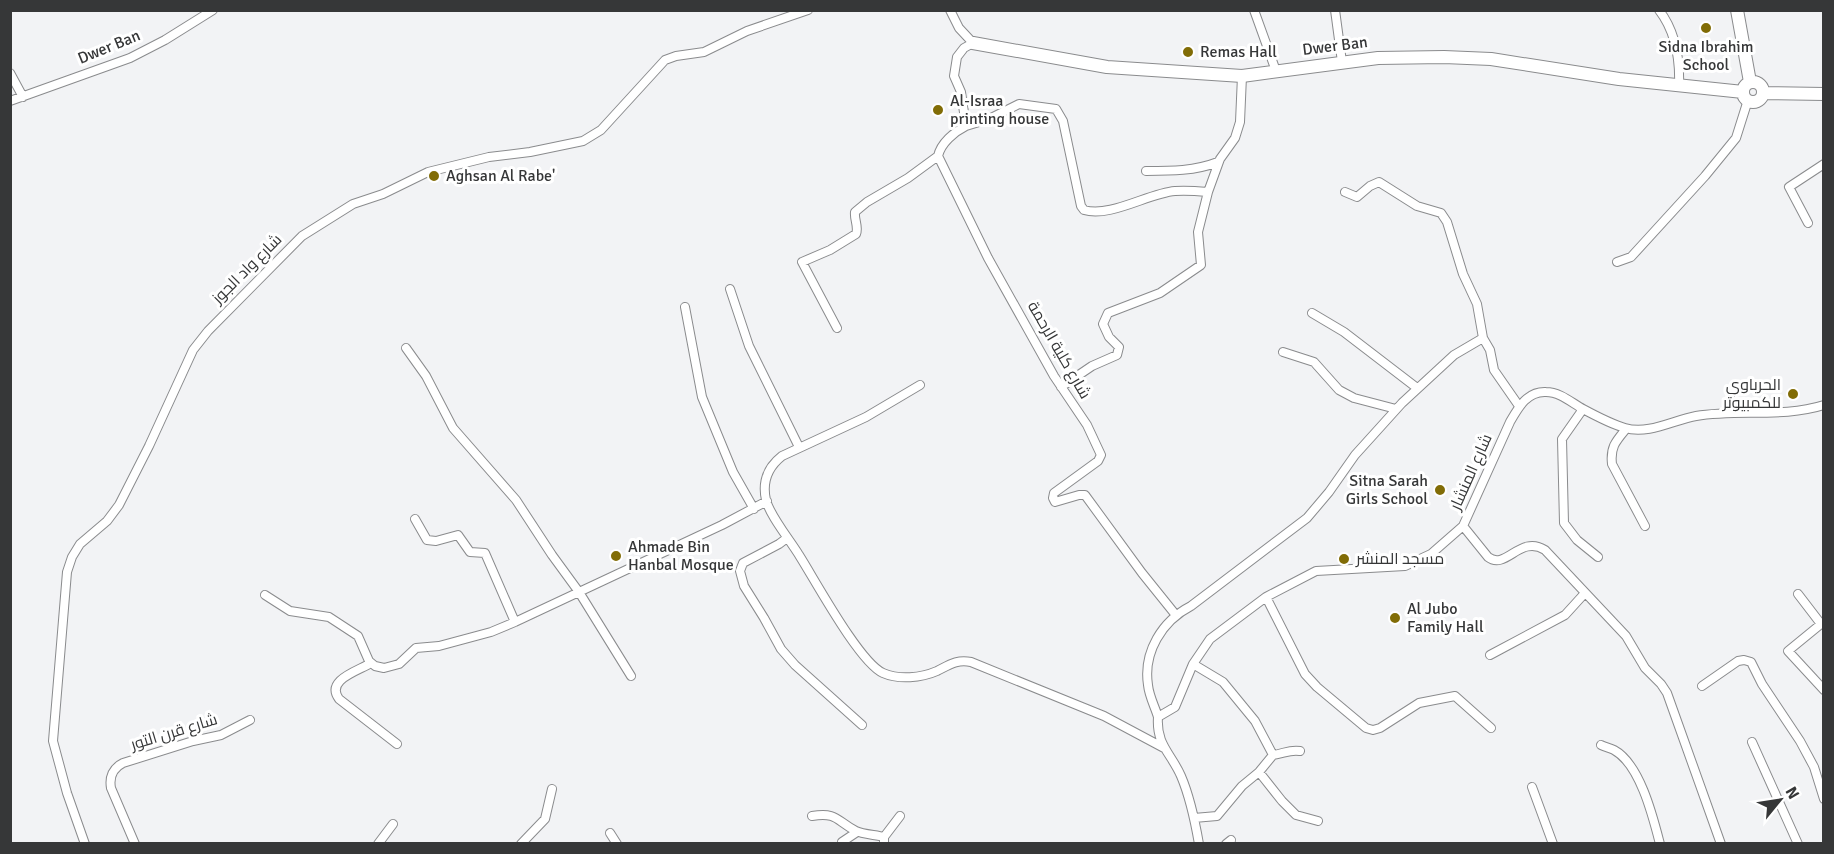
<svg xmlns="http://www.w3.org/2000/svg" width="1834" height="854" viewBox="0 0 1834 854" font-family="Signika,Cairo,sans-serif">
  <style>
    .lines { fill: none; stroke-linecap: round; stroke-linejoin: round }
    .street-casing { stroke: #8a8b8d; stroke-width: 10 }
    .secondary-casing { stroke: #8a8b8d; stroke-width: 14 }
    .street { stroke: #fff; stroke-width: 8 }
    .secondary { stroke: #fff; stroke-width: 12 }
    .poi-dot { fill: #816c06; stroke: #fff; stroke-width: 2 }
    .labels { text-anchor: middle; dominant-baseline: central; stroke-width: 6; stroke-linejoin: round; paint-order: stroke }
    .street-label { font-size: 16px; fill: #363738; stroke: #fff }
    .poi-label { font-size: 16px; fill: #363738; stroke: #fff; text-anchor: start }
  </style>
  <rect width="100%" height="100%" fill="#f2f3f5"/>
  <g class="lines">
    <defs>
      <path id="street" d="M950 10 959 28 973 43 964 48 957 57 954 76 961 92 966 126C954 132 941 143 938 156L988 258 1054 376 1087 425 1101 455 1098 461 1054 493 1053 498 1055 502 1079 495H1085L1142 573 1175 614
        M1254 10 1276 71
        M1335 10 1342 62
        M1659 10C1676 32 1680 60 1679 86
        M10 73 23 97
        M10 101 130 58 165 40 213 10
        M966 126 989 119 1019 104 1056 109 1063 121 1081 206 1084 210C1110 218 1149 193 1175 191 1186 190 1197 191 1208 192
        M1146 171C1171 171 1195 171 1218 162
        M1345 192 1357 197 1370 186 1379 182 1417 206 1441 213 1447 222 1463 274 1477 304 1483 338 1490 350 1494 370 1519 406
        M1808 223 1789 187 1824 164
        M1617 262 1631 257 1705 176 1736 138 1748 100
        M730 289 749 346 799 447
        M685 307 702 397 733 472 754 509
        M1312 313 1344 332 1417 388
        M837 328 802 262 830 250 856 234C859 227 854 220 855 212L867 202 908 178 938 156
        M406 348 426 376 453 428 516 500 552 555 579 592 631 676
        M1283 352 1314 362 1339 390 1354 398 1396 409
        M920 385 866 417 782 456C768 467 762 482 766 500 770 516 790 540 799 555 815 580 859 662 883 673 899 680 921 678 937 671 949 665 957 659 971 662L1104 716 1164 748
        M1061 387 1092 366 1117 355 1119 347 1109 337 1103 324 1108 313 1160 293 1201 265 1198 232 1208 192 1220 159 1235 138 1240 122 1242 76
        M1583 409 1562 439 1564 523 1577 540 1598 557
        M1626 429C1616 441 1610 447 1612 464L1645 526
        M415 519 427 540 436 541 458 535 470 552 485 553 515 622
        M1463 526 1488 557C1506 571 1520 534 1545 550L1626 636 1645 668 1661 684 1667 693 1721 844
        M787 538 779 544 743 563 740 571 744 586 764 618 781 649 795 665 862 725
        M1798 594 1821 624 1788 651 1824 690
        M265 595 290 611 329 617 358 636 369 661 375 666 384 668 399 664 416 648 439 646 491 632 515 622 722 525 767 501
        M1266 597 1305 674 1317 687 1366 728 1373 730 1380 728 1419 703 1455 696 1491 728
        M1490 655 1565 615 1585 593
        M371 663C358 671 325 680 339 699L397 744
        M1193 664 1223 682 1255 721 1273 755 1259 772 1242 786 1217 816 1194 818
        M1702 686 1738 661 1744 660 1751 662 1762 684 1800 741 1814 767 1824 799
        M1158 717C1155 707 1149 696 1148 685 1143 652 1162 621 1191 606L1307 518 1329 492 1355 455 1402 403 1454 355 1483 338
        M1752 742 1798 844
        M1601 745C1605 747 1610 748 1614 750 1640 764 1653 817 1660 844
        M1273 755C1283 754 1290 749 1300 751
        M1259 772 1282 801 1296 815 1318 821
        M1532 787 1553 844
        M812 816C838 812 836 821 856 831 862 834 876 835 884 837V844
        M610 833 617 844
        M884 837 900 816
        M842 842 857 832
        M85 844 67 793 53 741 67 572 72 557 80 544 107 521 119 505 149 446 193 350 208 331 302 236 353 204 383 194 428 172 489 157 530 152 583 141 601 130 665 60 676 56 704 52 747 31 808 10
        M135 844 111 788C109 777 113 768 123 763L193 741 221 735 250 720
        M378 844 393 824
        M521 844 545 819 552 789
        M1199 844C1195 821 1190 797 1181 776 1171 753 1156 745 1158 717L1175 707 1193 664 1210 639 1266 597 1316 571 1405 566 1431 554 1463 526 1510 422C1518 408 1527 391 1546 392 1560 392 1572 403 1583 409 1596 416 1611 424 1625 428 1648 435 1674 420 1696 416 1739 409 1783 418 1824 405
        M1226 844 1231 840"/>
      <path id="secondary" d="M1737 10 1750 82
        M973 43 1107 67 1242 76 1378 58 1444 57 1491 59 1619 79 1743 92
        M1743 92a10 10 0 1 1 20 0a10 10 0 1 1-20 0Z
        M1763 93 1824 94"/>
    </defs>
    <use href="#street" class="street-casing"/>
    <use href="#secondary" class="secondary-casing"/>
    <use href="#street" class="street"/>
    <use href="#secondary" class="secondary"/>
  </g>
  <g class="poi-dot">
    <circle cx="1706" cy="28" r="6"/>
    <circle cx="1188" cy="52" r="6"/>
    <circle cx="938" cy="110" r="6"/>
    <circle cx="434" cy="176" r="6"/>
    <circle cx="1793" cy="394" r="6"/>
    <circle cx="1440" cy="490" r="6"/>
    <circle cx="616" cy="556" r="6"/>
    <circle cx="1344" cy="559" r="6"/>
    <circle cx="1395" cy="618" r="6"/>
  </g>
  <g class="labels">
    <g class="street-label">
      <text transform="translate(1335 46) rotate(-7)">Dwer Ban</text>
      <text transform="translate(109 47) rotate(-22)">Dwer Ban</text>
      <text transform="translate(247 269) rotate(-45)">شارع واد الجوز</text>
      <text transform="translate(1059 350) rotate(60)">شارع كلية الرحمة</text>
      <text transform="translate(1471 472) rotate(-66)">شارع المنشار</text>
      <text transform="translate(174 732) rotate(-17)">شارع قرن التور</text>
    </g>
    <g class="poi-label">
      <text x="1706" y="47" text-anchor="middle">Sidna Ibrahim<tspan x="1706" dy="18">School</tspan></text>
      <text x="1200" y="52">Remas Hall</text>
      <text x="950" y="101">Al-Israa<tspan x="950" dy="18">printing house</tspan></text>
      <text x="446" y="176">Aghsan Al Rabe'</text>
      <text x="1781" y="385" text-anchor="end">الحرباوي<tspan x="1781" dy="18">للكمبيوتر</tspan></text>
      <text x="1428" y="481" text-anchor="end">Sitna Sarah<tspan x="1428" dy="18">Girls School</tspan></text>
      <text x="628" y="547">Ahmade Bin<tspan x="628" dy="18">Hanbal Mosque</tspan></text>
      <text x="1356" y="559">مسجد المنشر</text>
      <text x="1407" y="609">Al Jubo<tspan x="1407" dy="18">Family Hall</tspan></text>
    </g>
  </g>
  <rect width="1834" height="854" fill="none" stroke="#363738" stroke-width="24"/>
  <g transform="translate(1780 800) rotate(60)" stroke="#ffffff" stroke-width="4.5" paint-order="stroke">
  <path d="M0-4.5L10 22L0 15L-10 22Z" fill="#363738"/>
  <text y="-9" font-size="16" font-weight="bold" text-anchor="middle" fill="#363738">N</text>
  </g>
</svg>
